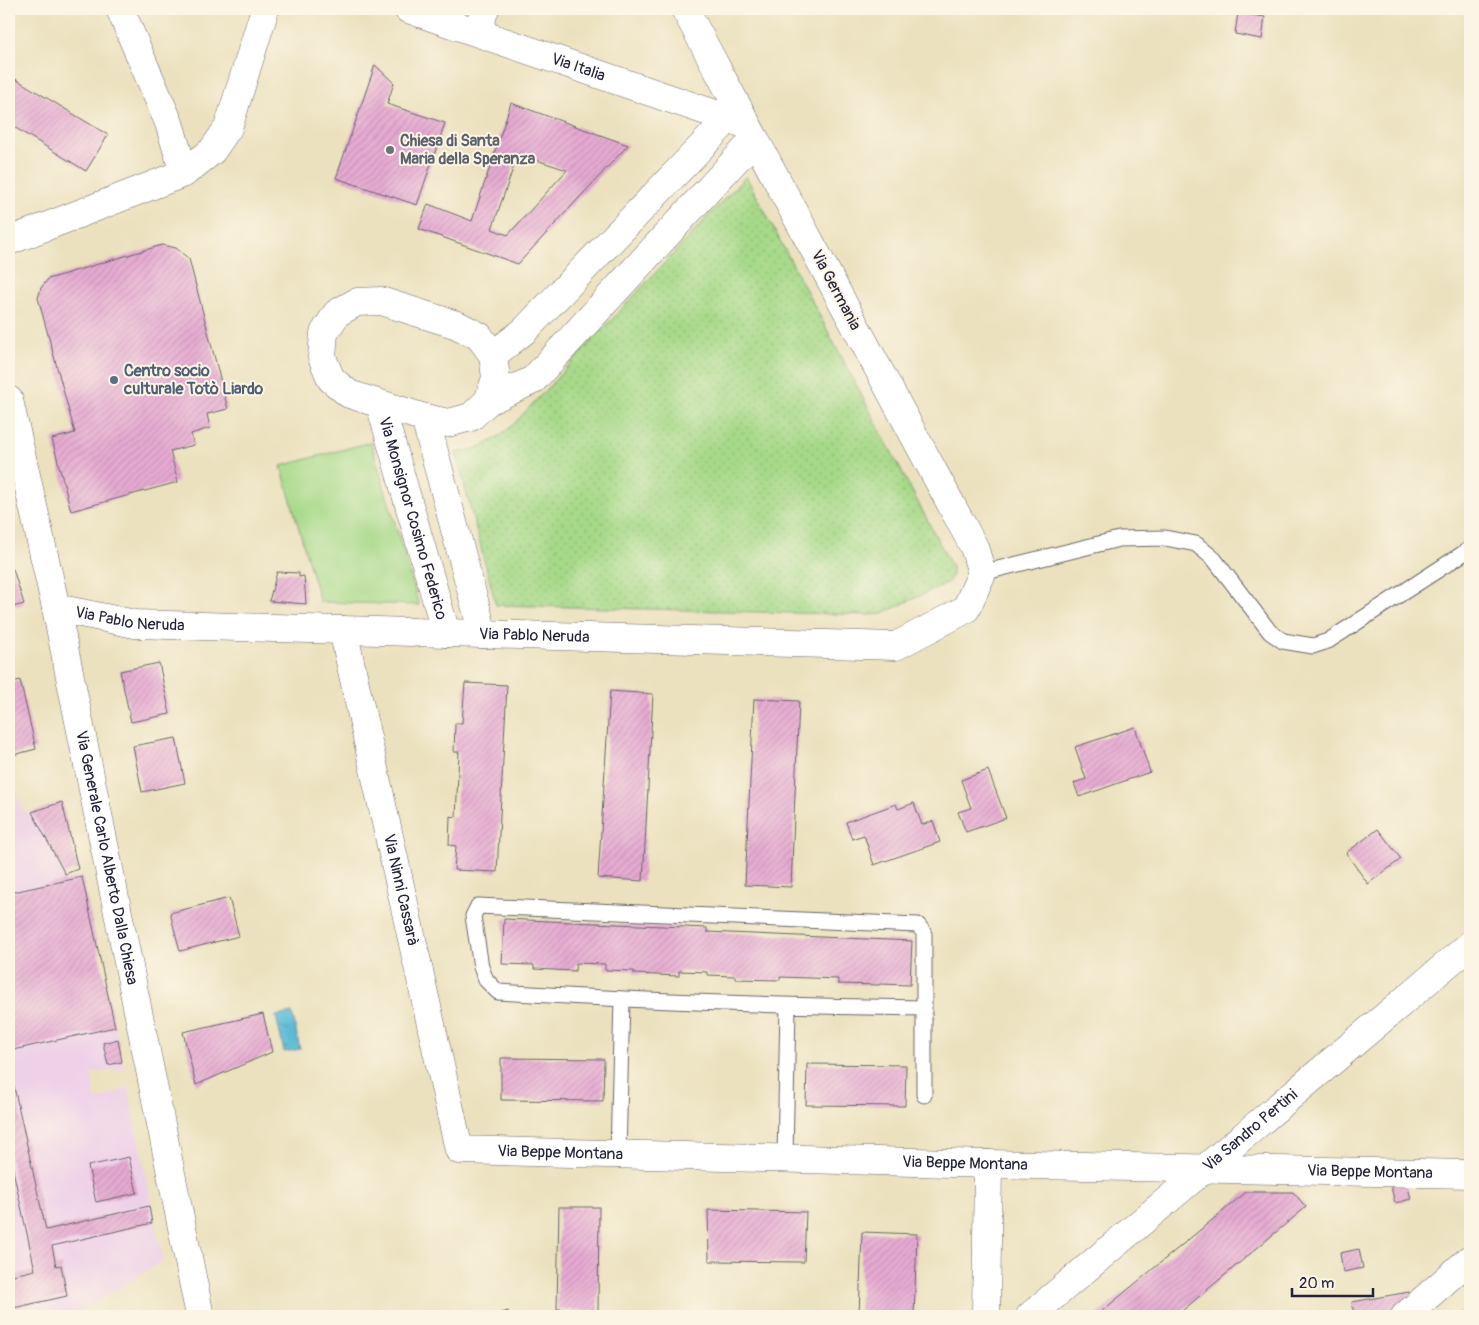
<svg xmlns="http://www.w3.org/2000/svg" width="1479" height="1325" viewBox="0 0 1479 1325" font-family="Pangolin,sans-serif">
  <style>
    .built { fill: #eed0e8 }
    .grass { fill: url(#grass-dots); stroke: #647e62 }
    .park { fill: #a6d988; stroke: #647e62 }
    .water { fill: url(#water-ripples); stroke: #3c6e88 }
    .building { fill: url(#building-hatch); fill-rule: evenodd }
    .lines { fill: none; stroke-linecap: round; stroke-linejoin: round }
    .lane-casing { stroke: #686569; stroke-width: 17 }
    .street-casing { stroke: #686569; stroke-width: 29 }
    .lane { stroke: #fff; stroke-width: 15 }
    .street { stroke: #fff; stroke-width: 28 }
    .worship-dot { fill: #6b7280; stroke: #fcf5e5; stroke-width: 2 }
    .service-dot { fill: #5c6f8a; stroke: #fcf5e5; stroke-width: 2 }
    .labels { text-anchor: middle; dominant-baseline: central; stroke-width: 4; stroke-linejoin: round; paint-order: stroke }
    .street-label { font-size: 16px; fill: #22223b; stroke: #fcf5e5 }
    .worship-label { font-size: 16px; font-weight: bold; fill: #5b616d; stroke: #fcf5e5; text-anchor: start }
    .service-label { font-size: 16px; font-weight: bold; fill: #4e5e75; stroke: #fcf5e5; text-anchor: start }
  </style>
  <defs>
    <pattern id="grass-dots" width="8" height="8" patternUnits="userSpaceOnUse" patternTransform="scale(1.25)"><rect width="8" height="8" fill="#a6d988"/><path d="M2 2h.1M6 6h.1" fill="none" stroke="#8fba76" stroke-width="1.8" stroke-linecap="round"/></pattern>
    <pattern id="water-ripples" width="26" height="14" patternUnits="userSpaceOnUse" patternTransform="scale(1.25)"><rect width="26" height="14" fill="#56bad5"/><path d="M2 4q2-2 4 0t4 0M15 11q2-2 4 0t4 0" fill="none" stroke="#4797ae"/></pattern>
    <pattern id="building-hatch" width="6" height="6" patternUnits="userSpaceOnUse" patternTransform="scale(1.25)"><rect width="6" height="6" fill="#e6aad2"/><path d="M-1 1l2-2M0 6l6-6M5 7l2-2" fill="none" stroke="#c592b5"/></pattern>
  </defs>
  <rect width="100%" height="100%" fill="#fcf5e5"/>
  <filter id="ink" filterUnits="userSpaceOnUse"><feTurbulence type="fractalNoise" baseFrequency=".02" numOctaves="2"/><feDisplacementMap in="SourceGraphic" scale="10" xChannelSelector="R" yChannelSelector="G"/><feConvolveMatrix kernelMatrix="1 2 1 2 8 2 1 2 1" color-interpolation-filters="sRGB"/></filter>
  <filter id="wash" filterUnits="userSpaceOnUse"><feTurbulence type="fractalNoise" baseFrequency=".0096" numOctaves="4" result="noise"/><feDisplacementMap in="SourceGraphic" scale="20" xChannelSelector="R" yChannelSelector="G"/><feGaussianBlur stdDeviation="1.12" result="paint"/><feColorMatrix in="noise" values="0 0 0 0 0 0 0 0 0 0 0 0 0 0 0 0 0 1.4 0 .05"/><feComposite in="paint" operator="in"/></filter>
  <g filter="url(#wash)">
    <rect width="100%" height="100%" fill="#ebe1be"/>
    <path class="built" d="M9 776 25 814 32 812 65 874 62 881 82 877 124 1069 91 1073 96 1101 128 1087 163 1261 72 1316H9Z"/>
    <path class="grass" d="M746 176 952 567V577L947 583 881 614 870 615 496 605 456 453C481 449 492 442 512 426Z"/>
    <path class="park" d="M371 442 419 605 320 602 281 466Z"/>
    <path class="water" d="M292 1013 300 1049 284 1052 276 1016Z"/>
    <g id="blocks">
      <path class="building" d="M1238 13 1265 17 1262 39 1235 34Z
        M375 65 394 83 387 104 445 123 417 205 336 178Z
        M9 75 108 135 86 171 9 124Z
        M511 103 628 145 518 264 419 229 428 204 472 221ZM518 154 567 170 508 235 492 229Z
        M162 245 176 248 189 259 228 409 207 414 210 428 191 434 194 445 170 451 178 482 71 511 52 439 75 433 38 298 41 288 48 279Z
        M13 569 24 604 9 608V570Z
        M277 572 299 573V577L304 576 306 604 269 601Z
        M159 663 170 714 131 722 120 671Z
        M20 680 36 749 9 756V683Z
        M465 683 507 685 497 872 454 870 456 846 449 845 450 816 456 817 459 752H454L455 723H462Z
        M610 691 653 694 643 881 598 878Z
        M754 699 799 701 791 887 745 885Z
        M1135 727 1150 772 1079 797 1074 783 1086 779 1075 747Z
        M176 738 185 783 142 792 133 746Z
        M988 770 1006 818 966 832 958 812 971 808 961 780Z
        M62 802 78 869 65 874 32 812Z
        M914 803 922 825 933 821 940 842 874 865 864 835 852 839 846 822 896 804 898 809Z
        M1378 829 1401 859 1368 884 1346 853Z
        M82 877 115 1027 13 1050 9 1031V893Z
        M229 898 239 936 180 951 170 913Z
        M504 919 707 928V932L912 941 910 985 880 984 879 985 838 984V979L780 977V980L735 979V976L707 975V972L679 971V976L634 974V971L605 970V964L576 963 575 971 534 969V965L502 964Z
        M263 1014 272 1052 196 1085 183 1032Z
        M118 1039 122 1062 108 1065 103 1043Z
        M501 1058 604 1059 603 1101 501 1100Z
        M807 1064 906 1065 905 1106 806 1105Z
        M12 1078 46 1230 149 1206 152 1223 52 1246 56 1266 61 1265 67 1296 9 1309V1276L35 1270 9 1152V1079Z
        M129 1157 137 1193 96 1202 88 1166Z
        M1406 1180 1411 1199 1395 1203 1390 1183Z
        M1246 1192H1293L1306 1207 1176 1316H1096Z
        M559 1207H599L598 1311 557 1309Z
        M708 1210 806 1212 804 1262 709 1261Z
        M862 1232 917 1234 914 1316H859Z
        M1359 1249 1363 1268 1343 1272 1340 1253Z
        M1409 1292 1414 1316H1354L1352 1302Z
        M1470 1309V1316H1462Z
        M508 1311 510 1316H492Z"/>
    </g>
  </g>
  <g filter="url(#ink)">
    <use href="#blocks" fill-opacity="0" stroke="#686569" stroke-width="1"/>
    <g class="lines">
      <defs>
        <path id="lane" d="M982 573 1119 539 1165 538 1196 544 1214 559 1270 632 1283 641 1313 646 1328 641 1470 549
          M924 1095V933L918 925 478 906 473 916 481 967 486 980 498 992C640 1001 782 1006 924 1008
          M618 1154 622 999
          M785 1158 788 1006"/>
        <g id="street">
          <path d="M120 9 169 123 184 173"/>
          <path id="s1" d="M408 9 747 125"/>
          <path d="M477 32 485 9"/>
          <path d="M9 241 184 173 212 151 228 128 265 9"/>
          <path d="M493 355 524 331 728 119"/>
          <path id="s2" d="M9 400 56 608 200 1316"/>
          <path d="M488 401 496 378 493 355 479 336 457 325 381 301 357 302 337 313 324 333 322 357 331 379 349 394 425 418 448 423 471 417 488 401 533 380 755 139"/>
          <path id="s3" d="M380 404 446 633"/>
          <path d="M425 418 483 634"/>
          <path id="s4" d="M56 608 135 624 896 646 966 609 982 573 974 547 685 9"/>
          <path id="s5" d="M343 630 459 1150 988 1164 1470 1174"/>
          <path d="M986 1316 988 1164"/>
          <path id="s6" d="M1030 1316 1470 945"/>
          <path d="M1405 1316 1470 1259"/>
        </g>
      </defs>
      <use href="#lane" class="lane-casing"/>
      <use href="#street" class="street-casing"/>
      <use href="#lane" class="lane"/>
      <use href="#street" class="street"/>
    </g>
  </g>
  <circle class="worship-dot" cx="390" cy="150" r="5"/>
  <circle class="service-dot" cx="114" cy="380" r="5"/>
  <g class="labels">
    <g class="street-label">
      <text stroke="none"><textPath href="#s1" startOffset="180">Via Italia</textPath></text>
      <text transform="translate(836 290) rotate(62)">Via Germania</text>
      <text stroke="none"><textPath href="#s3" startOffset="119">Via Monsignor Cosimo Federico</textPath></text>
      <text stroke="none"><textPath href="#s4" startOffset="75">Via Pablo Neruda</textPath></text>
      <text stroke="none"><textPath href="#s4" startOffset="480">Via Pablo Neruda</textPath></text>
      <text stroke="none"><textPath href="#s2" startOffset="468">Via Generale Carlo Alberto Dalla Chiesa</textPath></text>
      <text stroke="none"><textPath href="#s5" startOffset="266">Via Ninni Cassarà</textPath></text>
      <text stroke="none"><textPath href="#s6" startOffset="288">Via Sandro Pertini</textPath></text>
      <text stroke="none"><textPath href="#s5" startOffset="634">Via Beppe Montana</textPath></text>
      <text stroke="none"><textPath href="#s5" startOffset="1039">Via Beppe Montana</textPath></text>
      <text stroke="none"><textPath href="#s5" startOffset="1444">Via Beppe Montana</textPath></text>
    </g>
    <g class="worship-label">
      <text x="400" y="141">Chiesa di Santa<tspan x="400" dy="18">Maria della Speranza</tspan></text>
    </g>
    <g class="service-label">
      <text x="124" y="371">Centro socio<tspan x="124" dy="18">culturale Totò Liardo</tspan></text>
    </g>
  </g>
  <rect width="1479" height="1325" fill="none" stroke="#fcf5e5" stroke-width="30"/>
  <path d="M1292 1288v8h81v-8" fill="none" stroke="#22223b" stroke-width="2.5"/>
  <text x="1299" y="1288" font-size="15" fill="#22223b" stroke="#fcf5e5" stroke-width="4" paint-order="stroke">20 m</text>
</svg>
